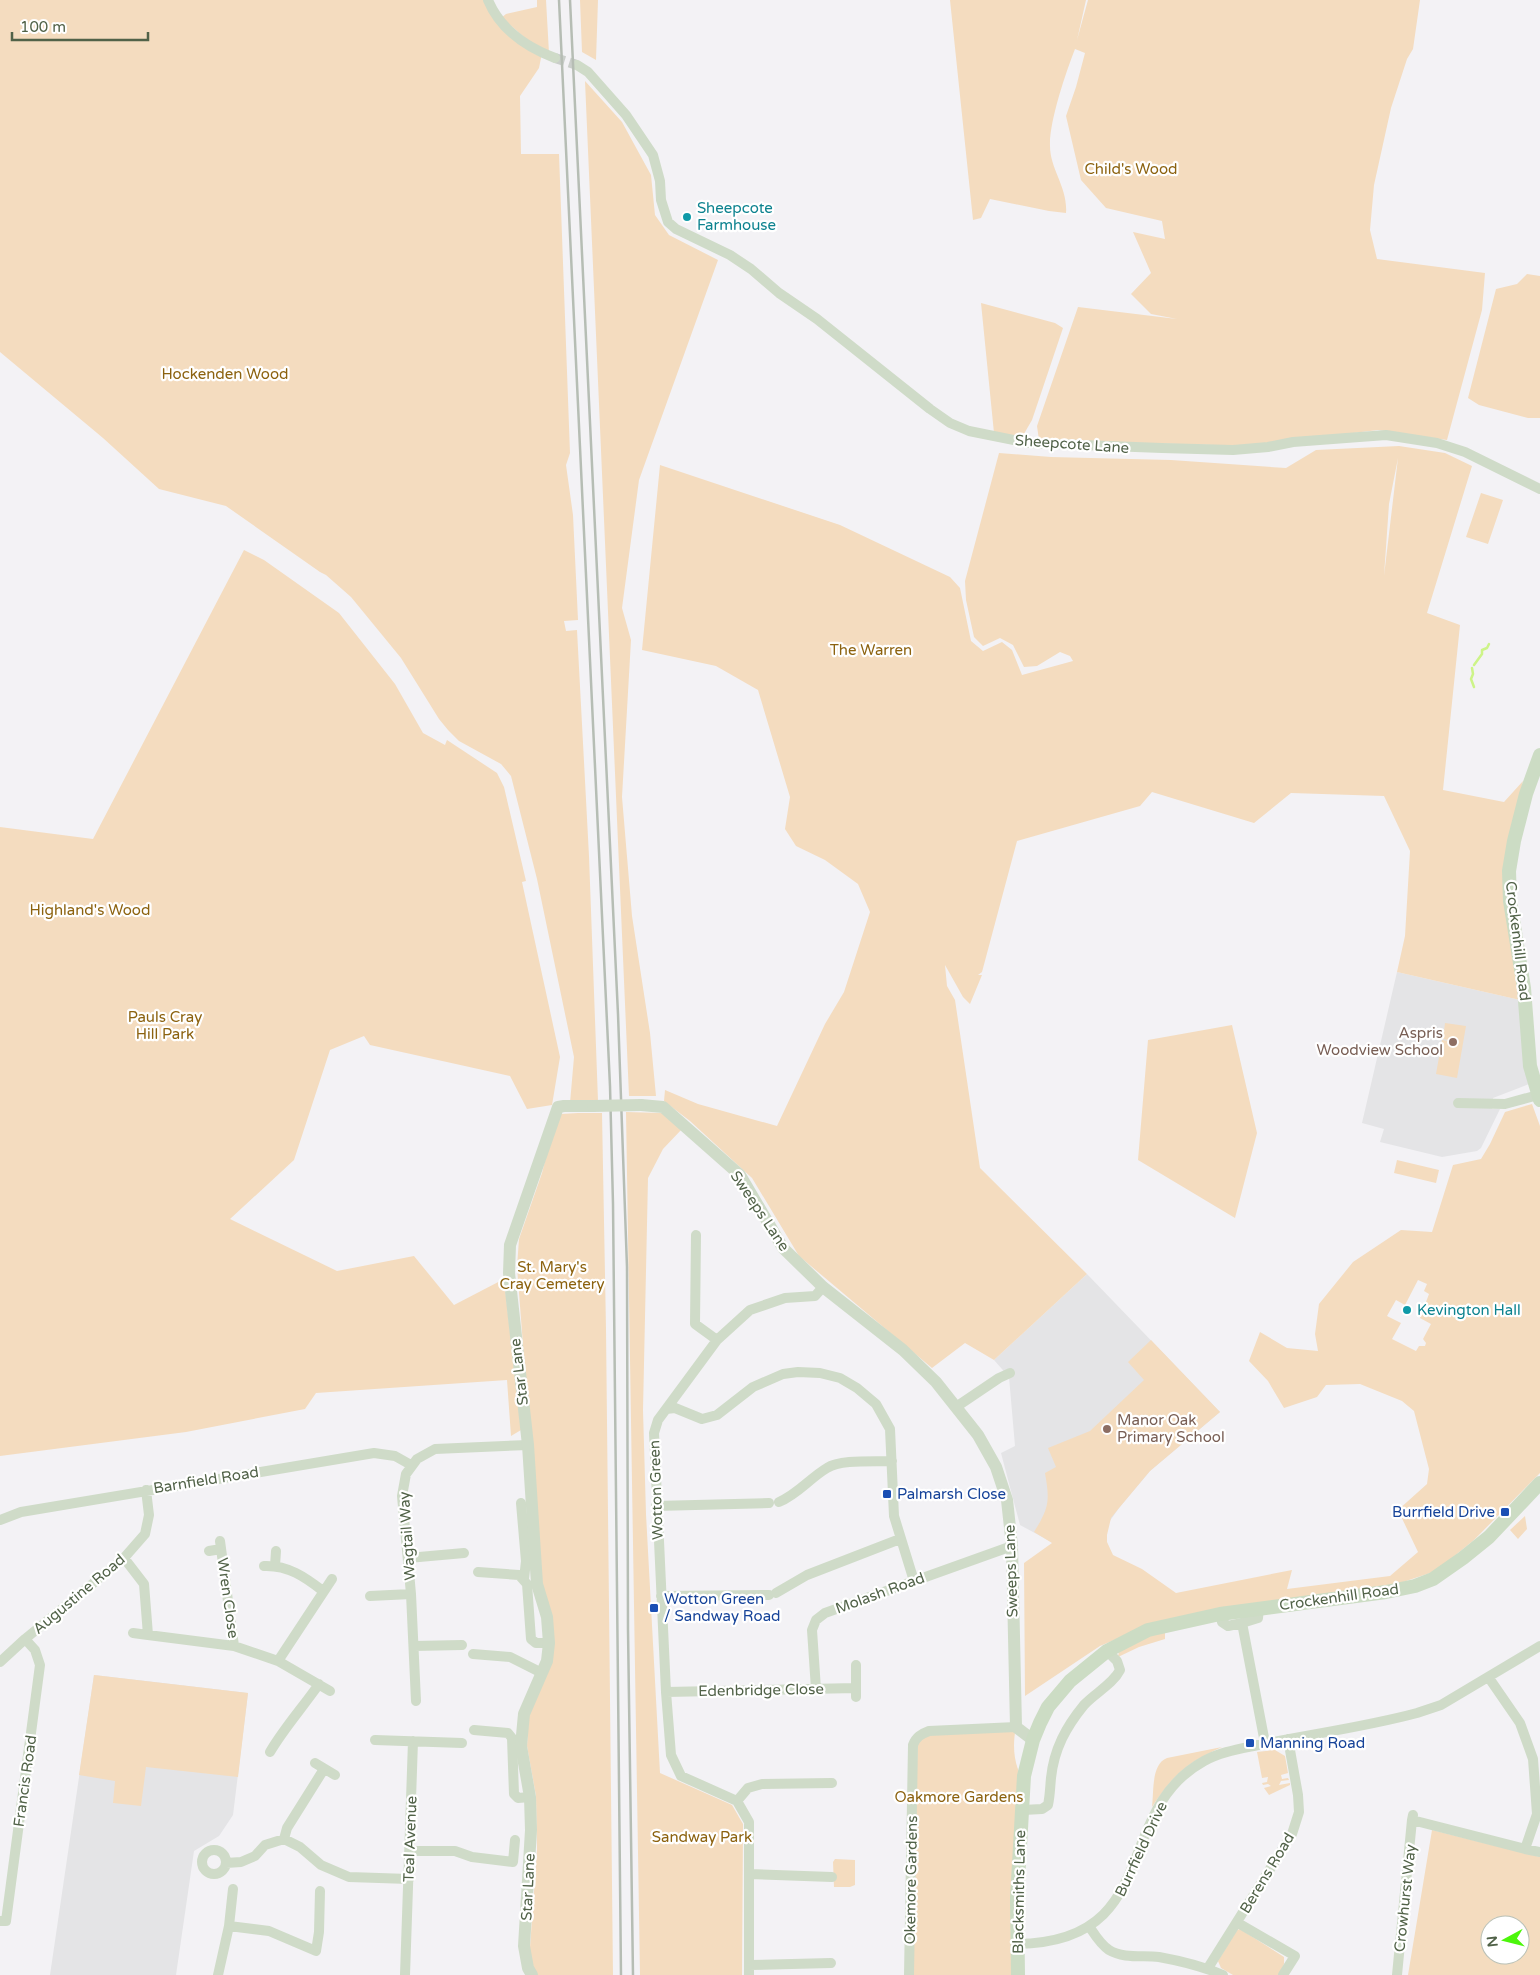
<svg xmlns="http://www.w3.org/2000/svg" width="1540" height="1975" viewBox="0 0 1540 1975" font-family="'Varela Round',sans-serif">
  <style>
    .education { fill: #e4e4e6 }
    .green { fill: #f4dcbf; fill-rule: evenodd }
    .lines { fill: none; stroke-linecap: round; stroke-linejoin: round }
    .stream { stroke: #cdf488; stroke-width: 2.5 }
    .minor-tunnel { stroke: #caceca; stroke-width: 10; stroke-dasharray: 10 5; stroke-linecap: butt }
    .minor { stroke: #cfdbc8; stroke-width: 10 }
    .tertiary { stroke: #cfdbc8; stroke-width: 12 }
    .secondary { stroke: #ccdcc4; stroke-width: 14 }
    .rail { stroke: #b6bdb4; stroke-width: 2.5 }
    .tertiary-bridge { stroke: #cfdbc8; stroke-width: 12 }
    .culture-dot { fill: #0f9aa8; stroke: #fff; stroke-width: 2 }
    .education-dot { fill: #8d6e63; stroke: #fff; stroke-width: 2 }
    .transit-dot { fill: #1a4fb4; stroke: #fff; stroke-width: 2 }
    .labels { text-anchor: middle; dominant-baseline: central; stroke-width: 4.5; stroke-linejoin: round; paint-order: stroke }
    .park-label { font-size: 15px; fill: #8c620f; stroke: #fff }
    .culture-label { font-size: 15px; fill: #0d838f; stroke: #fff; text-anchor: start }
    .street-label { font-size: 15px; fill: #516248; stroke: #fff }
    .education-label { font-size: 15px; fill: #785e54; stroke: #fff; text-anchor: end }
    .transit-label { font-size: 15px; fill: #164399; stroke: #fff; text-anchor: start }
  </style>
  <rect width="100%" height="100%" fill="#f3f2f5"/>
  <path class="education" d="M1397 972 1520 1000 1529 1084 1493 1098 1492 1109H1500L1481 1148 1477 1151 1442 1157 1380 1142 1384 1129 1362 1123Z
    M1087 1274 1220 1412 1150 1471 1119 1508 1083 1559 1020 1525 1001 1453 1015 1446 1009 1377 994 1360Z
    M94 1675 248 1693 233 1815 219 1836 194 1851 176 1975H50Z"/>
  <path class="green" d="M0 0H487L491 8 542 53 539 68 520 96 521 154H559L570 453 566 465 573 515 578 620 564 621 566 631 577 630 589 856 598 1101 570 1103 574 1057 537 879 511 776 501 764 459 741 448 730 439 719 401 658 351 597 326 575 320 572 226 506 159 489 103 438 0 352Z
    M537 0H546L549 53 524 40 501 18 506 14 537 7Z
    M580 0H598L596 60 582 52Z
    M950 0H1086L1077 40 1088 0H1420L1413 49 1407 59 1391 108 1374 185 1370 230 1377 259 1485 273 1482 310 1447 440 1378 430 1248 446 1039 440 1037 426 1078 307 1177 319 1151 314 1131 294 1151 273 1133 232 1165 239 1162 221 1106 208 1081 180 1066 116 1076 87 1085 53 1075 49C1066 72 1049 122 1050 146 1050 169 1068 188 1066 213L1049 211 990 199 981 218 973 220Z
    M585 81 622 122 651 175 655 215 669 235 718 260 639 480 622 608 631 640 622 797 632 916 650 1033 656 1096H629Z
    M1527 274 1540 276V418H1528L1479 405 1468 398 1496 289 1517 284Z
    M981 303 1055 323 1063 328 1032 420 1021 439 994 433Z
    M1399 446 1445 453 1472 466 1427 613 1460 625 1443 790 1504 802 1523 781 1505 866 1520 1000 1397 972 1405 936 1410 851 1384 796 1291 793 1254 823 1152 792 1140 806 1017 841 982 972 978 975H982L970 1004 963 997 945 965 947 986 955 1000 980 1168 1087 1274 994 1360 965 1343 932 1368 799 1256 752 1178 690 1121 664 1101 665 1090 698 1104 777 1126 825 1024 844 992 870 912 858 884 825 860 796 846 785 829 790 797 758 690 716 666 642 650 660 465 840 525 950 577 960 588 971 641 983 651 1002 642 1012 650 1022 675 1073 661 1070 656 1060 652 1037 666 1024 667 1013 645 1000 638 983 646 974 637 966 600 965 581 999 453 1051 457 1171 460 1286 468 1316 450ZM1398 458 1384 576 1389 504Z
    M1481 493 1503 500 1488 544 1466 537Z
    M244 550 264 560 339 613 395 684 423 733 445 745 447 740 497 773 504 787 526 881 522 882 560 1057 552 1105 527 1109 510 1076 370 1045 364 1036 330 1050 294 1160 230 1219 337 1271 414 1256 454 1305 504 1279 521 1430 511 1436 507 1380 316 1393 305 1409 186 1432 0 1456V827L93 839Z
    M1445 1023 1466 1026 1457 1078 1436 1074 1442 1040 1462 1043 1443 1039Z
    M1232 1025 1257 1133 1235 1218 1138 1160 1148 1040Z
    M1532 1104 1540 1126V1473L1474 1540 1436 1571 1394 1585 1143 1628 1100 1646 1025 1696 1024 1563 1052 1543 1034 1532C1049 1508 1050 1501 1045 1473L1056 1467 1048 1448 1090 1431 1144 1380 1128 1362 1151 1340 1220 1412 1150 1471 1119 1508 1111 1518 1107 1535V1542L1113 1555 1142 1569 1176 1593 1292 1570 1287 1589 1390 1576 1418 1552 1398 1510 1427 1484 1429 1469 1414 1411 1402 1401 1360 1384 1326 1385 1317 1397 1284 1408 1268 1381 1249 1361 1260 1332 1287 1348 1318 1351 1315 1334 1319 1304 1353 1262 1401 1230 1432 1232 1453 1165 1481 1159 1490 1144 1505 1112ZM1418 1280 1427 1284 1424 1291 1429 1294 1420 1318 1431 1324 1423 1339 1426 1343 1425 1346H1419L1416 1351 1392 1339 1401 1323 1387 1316 1396 1300 1405 1305Z
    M626 1112 662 1113 682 1129 663 1149 648 1178 643 1410 646 1514 660 1773 732 1805 743 1824 742 1975H640Z
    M578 1113H602L606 1329 613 1975H534L529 1961 537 1850 536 1796 527 1746 529 1712 548 1670 517 1267 519 1239 542 1173 550 1141 561 1114Z
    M1397 1160 1439 1170 1436 1183 1394 1173Z
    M1525 1516 1527 1529 1518 1539 1510 1530Z
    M1165 1631V1639L1139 1647 1118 1657 1119 1651 1135 1640Z
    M94 1675 248 1693 238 1777 146 1767 141 1806 113 1803 115 1781 79 1775Z
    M1016 1727C1013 1742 1013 1757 1019 1772L1011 1975H909L918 1736Z
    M1222 1747C1186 1763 1174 1774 1152 1807 1154 1792 1151 1764 1167 1758Z
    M1275 1750 1285 1756 1288 1773 1281 1775 1282 1779 1288 1778 1289 1780 1281 1781 1279 1785 1290 1783V1785L1269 1795 1264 1788 1271 1786 1268 1784 1263 1785 1262 1783 1267 1782 1268 1777 1262 1778 1257 1752Z
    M1432 1830 1540 1857V1975H1408ZM1490 1925H1520V1955H1490Z
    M835 1859 855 1860V1885L850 1887H834L833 1862Z
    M1240 1929 1284 1957V1964L1279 1975H1233L1221 1968 1218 1961 1237 1930Z"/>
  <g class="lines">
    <path class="stream" d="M1474 665 1482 654V650L1487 648 1489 644
      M1472 668 1473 674 1471 679 1474 687"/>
    <path class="minor-tunnel" d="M555 58 577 65"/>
    <path class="minor" d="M488 0C500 29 526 47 555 58
      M577 65 588 72 626 115 653 155 660 181 661 200 668 222 676 229 730 255 751 269 779 293 817 319 930 409 950 423 969 431 1029 443 1162 448 1233 450 1268 447 1293 442 1386 435 1437 443 1465 452 1540 489
      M1458 1103 1505 1104 1538 1095
      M696 1235 695 1324 717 1340
      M956 1407 999 1378 1010 1373
      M666 1409 675 1408 702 1419 717 1415 753 1387 783 1374 798 1372 820 1373 840 1378 857 1388 876 1404 890 1429 894 1516 914 1581
      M779 1502C798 1494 810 1478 827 1468 841 1459 875 1462 892 1461
      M521 1503 526 1561 524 1579
      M656 1506 769 1503
      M0 1520 21 1512 374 1453 395 1456 411 1465
      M220 1541 234 1646
      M209 1551 221 1549
      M124 1558 144 1584 148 1635 234 1646 278 1661 330 1691
      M408 1558 464 1553
      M264 1566C288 1565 305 1577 323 1591
      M275 1566 276 1551
      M478 1572 519 1575 527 1584 531 1639 536 1643H549
      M776 1593 807 1575 900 1539
      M370 1596 411 1594
      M661 1596 769 1595
      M1220 1614 1222 1622 1228 1626 1242 1623 1265 1743
      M1242 1623 1258 1618 1259 1608
      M133 1633 148 1635
      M414 1646 462 1645
      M473 1654 510 1657 542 1673
      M278 1661 332 1579
      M0 1662 25 1639 124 1558 145 1534 149 1515 146 1490
      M856 1665V1697
      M816 1689 812 1630 816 1620 825 1613 1012 1546
      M666 1692 856 1688
      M416 1701 411 1594 402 1496 406 1474 417 1459 435 1449 528 1445
      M474 1730 508 1733 512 1738 514 1794 518 1798 530 1797
      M375 1740 462 1743
      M270 1752C284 1728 303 1707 319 1684
      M315 1763 335 1775
      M737 1801 748 1788 762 1784 832 1783
      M1023 1810 1042 1809 1048 1805C1050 1796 1050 1788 1051 1778 1054 1749 1066 1727 1084 1705 1095 1693 1113 1684 1120 1670L1117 1661 1107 1651
      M1413 1815 1412 1820 1525 1849 1537 1814 1533 1759 1520 1723 1489 1678
      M284 1839 287 1828 324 1769
      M1525 1849 1540 1852
      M202 1862a12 12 0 1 1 24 0a12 12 0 1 1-24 0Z
      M410 1851H455L472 1857 513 1862 515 1840
      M226 1863 241 1862 255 1856 265 1845 284 1839 300 1847 321 1865 349 1877 409 1879
      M749 1874 832 1877
      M0 1921H6L40 1665 35 1650 25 1639
      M1238 1923 1295 1956 1283 1975
      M229 1926 269 1931 316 1951 319 1932 320 1891
      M1089 1926C1095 1935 1100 1944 1109 1950 1124 1959 1143 1955 1159 1957 1181 1961 1202 1966 1223 1975
      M1017 1944C1164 1942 1111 1812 1204 1761 1220 1752 1239 1749 1258 1745 1311 1734 1365 1727 1417 1713L1441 1705 1540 1646
      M749 1965 831 1963
      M1208 1968 1292 1834 1299 1812 1298 1795 1288 1739
      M218 1975 229 1926 233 1889
      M405 1975 413 1741
      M749 1975V1822L737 1801 681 1776 671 1755 666 1692 654 1433 658 1420 717 1340 750 1310 785 1298 815 1296 823 1287
      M909 1975 913 1745C916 1737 921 1734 929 1731L1016 1727
      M1397 1975 1412 1820"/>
    <path class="tertiary" d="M641 1105 663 1107 740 1175 783 1248 823 1287 903 1350 936 1382 978 1435 996 1467 1007 1500 1012 1546 1016 1727 1033 1740
      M532 1975 528 1968 524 1946 531 1830 530 1797 521 1746 524 1714 547 1661 549 1643 547 1617 537 1584 528 1445 509 1273 510 1245 558 1107 564 1106H593"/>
    <path class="secondary" d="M1540 755 1526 794 1514 841 1509 871 1510 901 1524 988 1530 1066 1540 1100
      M1018 1975 1017 1899 1024 1776 1033 1740 1040 1723 1048 1707 1070 1681 1107 1651 1148 1630 1220 1614 1386 1592 1415 1586 1433 1579 1463 1558 1489 1537 1540 1483"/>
    <path class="rail" d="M559 0 610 1086 613 1204 621 1975
      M570 0 618 1014 627 1267 628 1630 633 1975"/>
    <path class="tertiary-bridge" d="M593 1106 641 1105"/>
  </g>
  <g class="culture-dot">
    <circle cx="687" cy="217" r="5"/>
    <circle cx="1407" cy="1310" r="5"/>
  </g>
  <g class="education-dot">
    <circle cx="1453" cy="1042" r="5"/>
    <circle cx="1107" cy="1429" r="5"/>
  </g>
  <g class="transit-dot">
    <rect x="882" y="1489" width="10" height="10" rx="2.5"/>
    <rect x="1500" y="1507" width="10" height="10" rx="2.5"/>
    <rect x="649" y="1603" width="10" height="10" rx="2.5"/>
    <rect x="1245" y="1738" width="10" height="10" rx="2.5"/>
  </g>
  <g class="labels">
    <g class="park-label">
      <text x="1131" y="169">Child's Wood</text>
      <text x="225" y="374">Hockenden Wood</text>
      <text x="871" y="650">The Warren</text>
      <text x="90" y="910">Highland's Wood</text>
      <text x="165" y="1017">Pauls Cray<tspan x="165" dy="17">Hill Park</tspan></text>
      <text x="552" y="1267">St. Mary's<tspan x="552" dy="17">Cray Cemetery</tspan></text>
      <text x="959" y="1797">Oakmore Gardens</text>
      <text x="702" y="1837">Sandway Park</text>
    </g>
    <g class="culture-label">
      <text x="697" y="208">Sheepcote<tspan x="697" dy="17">Farmhouse</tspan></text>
      <text x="1417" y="1310">Kevington Hall</text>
    </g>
    <g class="street-label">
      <text transform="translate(1072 444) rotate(4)">Sheepcote Lane</text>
      <text transform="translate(1518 941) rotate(83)">Crockenhill Road</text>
      <text transform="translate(760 1211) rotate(56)">Sweeps Lane</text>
      <text transform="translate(519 1372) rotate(-97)">Star Lane</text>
      <text transform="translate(206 1480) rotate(-9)">Barnfield Road</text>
      <text transform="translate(656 1490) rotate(-92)">Wotton Green</text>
      <text transform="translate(407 1536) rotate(-94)">Wagtail Way</text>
      <text transform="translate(1011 1571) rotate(-92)">Sweeps Lane</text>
      <text transform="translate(880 1593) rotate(-20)">Molash Road</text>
      <text transform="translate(79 1594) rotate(-40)">Augustine Road</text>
      <text transform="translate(1339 1597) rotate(-8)">Crockenhill Road</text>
      <text transform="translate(228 1598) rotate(82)">Wren Close</text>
      <text transform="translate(761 1690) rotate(-1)">Edenbridge Close</text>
      <text transform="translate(25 1781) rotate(-82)">Francis Road</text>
      <text transform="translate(410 1839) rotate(-88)">Teal Avenue</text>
      <text transform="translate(1141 1849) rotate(-65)">Burrfield Drive</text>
      <text transform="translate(1267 1873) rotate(-59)">Berens Road</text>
      <text transform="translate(911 1880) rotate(-89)">Okemore Gardens</text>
      <text transform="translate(528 1887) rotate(-87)">Star Lane</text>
      <text transform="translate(1019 1892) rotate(-89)">Blacksmiths Lane</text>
      <text transform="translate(1405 1898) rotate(-84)">Crowhurst Way</text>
    </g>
    <g class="education-label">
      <text x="1443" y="1033">Aspris<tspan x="1443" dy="17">Woodview School</tspan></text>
      <text x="1117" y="1420" text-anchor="start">Manor Oak<tspan x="1117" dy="17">Primary School</tspan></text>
    </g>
    <g class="transit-label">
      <text x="897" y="1494">Palmarsh Close</text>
      <text x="1495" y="1512" text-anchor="end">Burrfield Drive</text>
      <text x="664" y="1599">Wotton Green<tspan x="664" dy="17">/ Sandway Road</tspan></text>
      <text x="1260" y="1743">Manning Road</text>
    </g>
  </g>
  <g transform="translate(1505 1940) rotate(263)"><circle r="24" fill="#ffffff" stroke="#b9c0b6"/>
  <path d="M0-4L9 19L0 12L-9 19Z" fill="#4cf60b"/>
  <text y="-8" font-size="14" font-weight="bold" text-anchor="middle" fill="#516248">N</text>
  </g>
  <path d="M12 32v8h136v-8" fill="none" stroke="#516248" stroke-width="2.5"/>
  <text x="20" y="32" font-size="15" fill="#516248" stroke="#ffffff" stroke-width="4" paint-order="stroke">100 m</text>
</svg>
